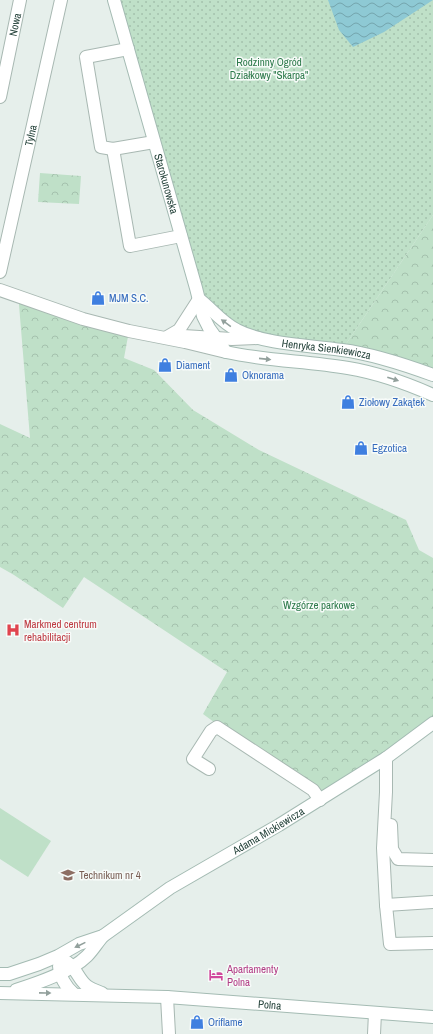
<svg xmlns="http://www.w3.org/2000/svg" width="433" height="1034" viewBox="0 0 433 1034" font-family="'Archivo Narrow',sans-serif">
  <style>
    .grass { fill: url(#grass-dots) }
    .park { fill: url(#park-crowns) }
    .pitch { fill: #bfe0c8 }
    .water { fill: url(#water-waves) }
    .lines { fill: none; stroke-linecap: round; stroke-linejoin: round }
    .street-casing { stroke: #a8b8b2; stroke-width: 14 }
    .secondary-casing { stroke: #a4bbb3; stroke-width: 14 }
    .street { stroke: #fff; stroke-width: 12 }
    .secondary { stroke: #fff; stroke-width: 12 }
    .oneway { fill: #92a09c }
    .labels { text-anchor: middle; dominant-baseline: central; stroke-width: 3; stroke-linejoin: round; paint-order: stroke }
    .street-label { font-size: 11px; fill: #24423a; stroke: #f7fbf9 }
    .park-label { font-size: 11px; fill: #2d7a4b; stroke: #f7fbf9 }
    .shop-label { font-size: 11px; fill: #366cbe; stroke: #f7fbf9; text-anchor: start }
    .health-label { font-size: 11px; fill: #be3a42; stroke: #f7fbf9; text-anchor: start }
    .education-label { font-size: 11px; fill: #785e54; stroke: #f7fbf9; text-anchor: start }
    .hotel-label { font-size: 11px; fill: #b23c85; stroke: #f7fbf9; text-anchor: start }
  </style>
  <defs>
    <pattern id="grass-dots" width="8" height="8" patternUnits="userSpaceOnUse"><rect width="8" height="8" fill="#bfe0c8"/><path d="M2 2h.1M6 6h.1" fill="none" stroke="#a4c1ad" stroke-width="1.8" stroke-linecap="round"/></pattern>
    <pattern id="park-crowns" width="20" height="18" patternUnits="userSpaceOnUse"><rect width="20" height="18" fill="#bfe0c8"/><path d="M2 6a3 3 0 1 1 6 0M12 15a3 3 0 1 1 6 0" fill="none" stroke="#a4c1ad"/></pattern>
    <pattern id="water-waves" width="16" height="10" patternUnits="userSpaceOnUse"><rect width="16" height="10" fill="#8ec9d4"/><path d="M0 5q4-4 8 0t8 0" fill="none" stroke="#74a5ad"/></pattern>
  </defs>
  <rect width="100%" height="100%" fill="#e6efeb"/>
  <path class="grass" d="M114 0H433V215L342 350 258 338 199 299Z"/>
  <path class="park" d="M40 173 81 176 79 204 38 202Z
    M433 215V375L342 350Z
    M20 297 129 331 124 358 154 370 193 410 259 450 406 520 419 550 433 558V723L320 800 203 714 227 672 84 577 63 608 14 575 0 567V424L30 438 19 305Z"/>
  <path class="pitch" d="M0 808 51 841 28 877 0 859Z"/>
  <path class="water" d="M328 0H433L384 32 353 47 339 30Z"/>
  <g class="lines">
    <defs>
      <g id="street">
        <path id="s1" d="M0 97 20 0"/>
        <path d="M154 142 113 149 130 246 181 236"/>
        <path d="M113 149 101 147 86 57 128 49"/>
        <path id="s2" d="M0 272 61 0"/>
        <path d="M0 290 83 319 129 331 185 342 226 352"/>
        <path d="M183 336 232 339 258 338"/>
        <path d="M167 337 179 330 199 299"/>
        <path d="M386 758V792L383 848 386 905 390 944 433 943"/>
        <path d="M209 769 193 759 211 731 217 727 313 790 320 800"/>
        <path d="M391 825 392 849 398 859 433 860"/>
        <path d="M386 905 433 902"/>
        <path d="M167 997 169 1034"/>
        <path d="M374 1034 375 1013"/>
      </g>
      <g id="secondary">
        <path id="s3" d="M114 0 196 288 203 316 209 328 226 352C266 361 308 361 348 368 378 373 406 383 433 395"/>
        <path id="s4" d="M199 299C212 309 222 323 237 330 267 345 309 345 342 350 373 354 403 364 433 375"/>
        <path d="M67 962C77 969 78 979 87 986 91 989 97 991 102 993"/>
        <path d="M59 966C60 978 65 986 74 994"/>
        <path id="s5" d="M0 974H9L39 964 58 956 79 944 103 936 170 888 279 825 386 758 433 723"/>
        <path d="M16 990C38 983 71 972 87 956 93 950 97 943 103 936"/>
        <path id="s6" d="M0 993 167 997 433 1017"/>
      </g>
    </defs>
    <use href="#street" class="street-casing"/>
    <use href="#secondary" class="secondary-casing"/>
    <use href="#street" class="street"/>
    <use href="#secondary" class="secondary"/>
  </g>
  <defs><path id="oneway-solid" d="M-6-.8H1V-3.2L6.5 0L1 3.2V.8H-6Z"/></defs>
  <g class="oneway">
    <use href="#oneway-solid" transform="translate(226 323) rotate(-144)"/>
    <use href="#oneway-solid" transform="translate(265 359) rotate(6)"/>
    <use href="#oneway-solid" transform="translate(393 379) rotate(18)"/>
    <use href="#oneway-solid" transform="translate(80 945) rotate(154)"/>
    <use href="#oneway-solid" transform="translate(45 993) rotate(1)"/>
  </g>
  <defs>
    <symbol id="shop-bare" viewBox="-9 -9 18 18"><path d="M-5-2.5h2.3a2.7 3.5 0 0 1 5.4 0H5L5.5 6h-11ZM-1.5-2.5h3a1.5 2.3 0 0 0-3 0Z" fill="#3f7fe0" stroke="#f7fbf9" stroke-width="2.5" paint-order="stroke"/></symbol>
    <symbol id="hospital-bare" viewBox="-9 -9 18 18"><path d="M-5-5h3v3.5h4V-5h3V5h-3V1.5h-4V5h-3Z" fill="#e0444e" stroke="#f7fbf9" stroke-width="2.5" paint-order="stroke"/></symbol>
    <symbol id="school-bare" viewBox="-9 -9 18 18"><path d="M0-5L7-2L0 1L-7-2ZM-4 1L0 2.5L4 1V4Q0 6-4 4Z" fill="#8d6e63" stroke="#f7fbf9" stroke-width="2.5" paint-order="stroke"/></symbol>
    <symbol id="hotel-bare" viewBox="-9 -9 18 18"><path d="M-6-4.5h1.5V1H6V5H4.5V3h-9V5H-6ZM-4 0a1.8 1.8 0 1 1 3.6 0ZM.5 0V-2.5h3Q6-2.5 6 0Z" fill="#d1479c" stroke="#f7fbf9" stroke-width="2.5" paint-order="stroke"/></symbol>
  </defs>
  <g fill-rule="evenodd">
    <use href="#shop-bare" x="88" y="288" width="20" height="20"/>
    <use href="#shop-bare" x="155" y="355" width="20" height="20"/>
    <use href="#shop-bare" x="221" y="365" width="20" height="20"/>
    <use href="#shop-bare" x="338" y="392" width="20" height="20"/>
    <use href="#shop-bare" x="351" y="438" width="20" height="20"/>
    <use href="#hospital-bare" x="3" y="620" width="20" height="20"/>
    <use href="#school-bare" x="58" y="865" width="20" height="20"/>
    <use href="#hotel-bare" x="206" y="965" width="20" height="20"/>
    <use href="#shop-bare" x="187" y="1012" width="20" height="20"/>
  </g>
  <g class="labels">
    <g class="street-label">
      <text stroke="none"><textPath href="#s1" startOffset="74">Nowa</textPath></text>
      <text stroke="none"><textPath href="#s2" startOffset="140">Tylna</textPath></text>
      <text stroke="none"><textPath href="#s3" startOffset="191">Starokunowska</textPath></text>
      <text stroke="none"><textPath href="#s4" startOffset="141">Henryka Sienkiewicza</textPath></text>
      <text stroke="none"><textPath href="#s5" startOffset="307">Adama Mickiewicza</textPath></text>
      <text stroke="none"><textPath href="#s6" startOffset="270">Polna</textPath></text>
    </g>
    <g class="park-label">
      <text x="269" y="62">Rodzinny Ogród<tspan x="269" dy="13">Działkowy "Skarpa"</tspan></text>
      <text x="319" y="605">Wzgórze parkowe</text>
    </g>
    <g class="shop-label">
      <text x="109" y="298">MJM S.C.</text>
      <text x="176" y="365">Diament</text>
      <text x="242" y="375">Oknorama</text>
      <text x="359" y="402">Ziołowy Zakątek</text>
      <text x="372" y="448">Egzotica</text>
      <text x="208" y="1022">Oriflame</text>
    </g>
    <g class="health-label">
      <text x="24" y="624">Markmed centrum<tspan x="24" dy="13">rehabilitacji</tspan></text>
    </g>
    <g class="education-label">
      <text x="79" y="875">Technikum nr 4</text>
    </g>
    <g class="hotel-label">
      <text x="227" y="969">Apartamenty<tspan x="227" dy="13">Polna</tspan></text>
    </g>
  </g>
</svg>
